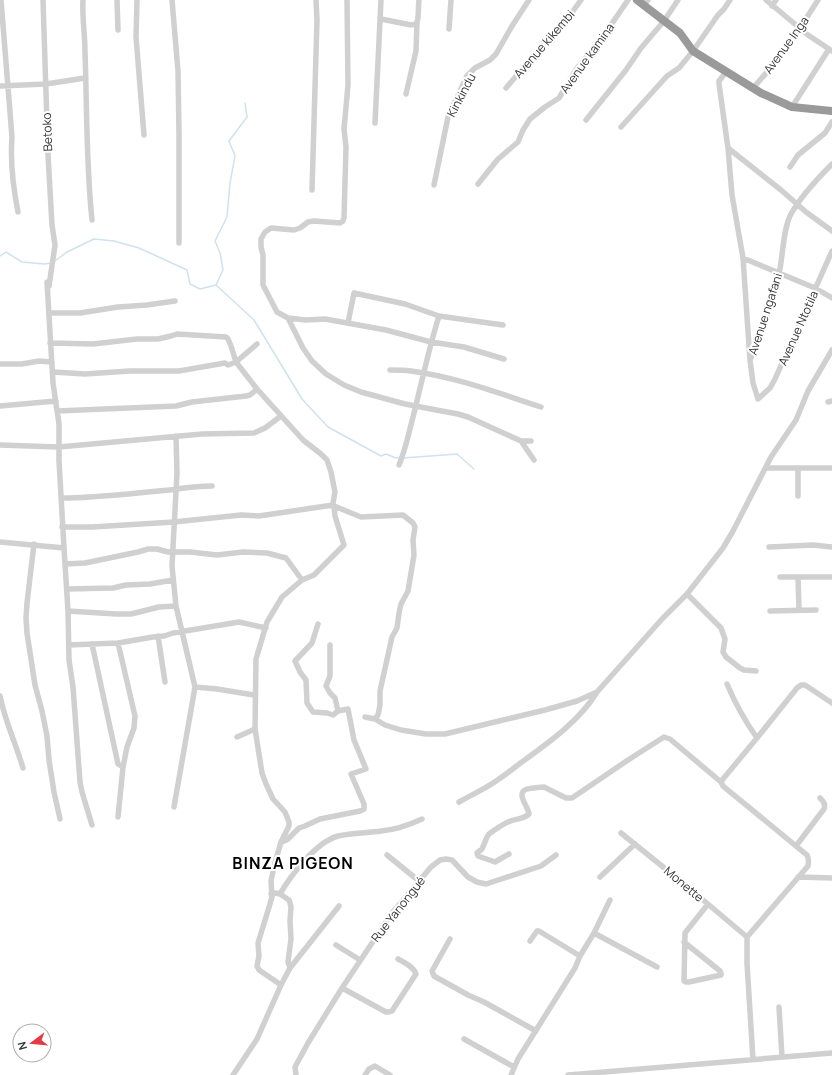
<svg xmlns="http://www.w3.org/2000/svg" width="832" height="1075" viewBox="0 0 832 1075" font-family="Manrope,sans-serif">
  <style>
    .lines { fill: none; stroke-linecap: round; stroke-linejoin: round }
    .stream { stroke: #cfe2ee; stroke-width: 1.5 }
    .minor { stroke: #d0d0d0; stroke-width: 5.5 }
    .highway { stroke: #9a9a9a; stroke-width: 8 }
    .labels { text-anchor: middle; dominant-baseline: central; stroke-width: 4; stroke-linejoin: round; paint-order: stroke }
    .street-label { font-size: 12px; fill: #333; stroke: #fff }
    .district-label { font-size: 16px; font-weight: bold; letter-spacing: 1px; fill: #000; stroke: #fff }
  </style>
  <rect width="100%" height="100%" fill="#fff"/>
  <g class="lines">
    <path class="stream" d="M0 256 6 252 22 262 44 264 52 263
      M55 261 67 252 94 239 114 241 139 248 187 270 190 284 200 289 216 285
      M216 285 254 320 302 399 328 427 381 456 386 454 396 458H399
      M216 285 223 270 220 253 215 241 227 217 230 183 235 156 229 141 247 117 245 103
      M403 458 457 454 474 469"/>
    <path class="minor" d="M1 0 12 137C10 163 13 187 18 212
      M43 0 48 155 52 225 55 245 49 286
      M83 0C82 17 85 35 85 52 87 108 86 164 92 220
      M117 0 118 30
      M137 0 136 37 144 135
      M172 0 178 71 179 134V243
      M347 0 348 85 344 129 346 147 344 218 343 221 340 223 314 221 308 222 300 228 294 230 271 228 265 232 261 239V247L263 255V285L277 312 288 318 306 320 325 319 386 330 431 342 464 347 504 359
      M766 0 808 35 832 51
      M644 5 648 0
      M772 6 776 0
      M381 19 411 25C414 24 416 25 417 22 419 17 418 5 419 0
      M449 29 451 0
      M726 72 719 81V84L728 148 732 195 743 258 750 360 753 383 758 399 770 388 775 379 832 251
      M0 86 46 84 85 78
      M506 88 542 46 573 11 581 0
      M753 88 775 63 800 28 818 0
      M406 94 416 51 417 22
      M792 107 829 49
      M586 120 626 70 641 48 664 21 678 0
      M375 123 381 0
      M621 127 667 76 679 68 693 51 718 15 724 9 730 0
      M728 148 781 190 806 212 832 231
      M790 167 798 155 825 133 832 122
      M478 184 498 159 518 142 523 130 530 119 545 107 559 98 577 68 598 44 628 0
      M434 185 448 117 467 76 475 68 490 60 496 54 512 26 529 0
      M312 190 317 20 316 0
      M743 258 815 288 832 298
      M49 286 47 282 53 383 59 424V461L64 548 68 611 69 660 73 687 80 782 82 792 92 825
      M49 313H80L118 307 147 305 175 301
      M288 318 303 348 312 361 326 374 344 385 361 392 405 404 447 412 458 414 468 417 521 441H531
      M348 323 354 293 405 304 439 316 503 325
      M50 343 93 344 137 339H158L171 336 177 334 226 337 228 339 231 346 236 362 257 389 303 440 321 454 327 460 331 472 335 492 333 503 334 506 335 516 344 545 314 575 302 580 282 597 267 622 256 659 255 729 262 773 266 784 273 799 285 812 289 822V826L281 842 277 856 274 867 271 881 272 897 270 904 258 943 259 956 257 966 259 970 281 985
      M751 358C761 331 773 303 779 274 783 257 783 228 791 214 801 196 818 178 832 164
      M0 364H22L39 361 52 362
      M390 370C397 370 404 370 411 371 456 377 498 393 541 407
      M53 372 85 374 130 371H179L225 363 228 365 236 362 257 344
      M828 402 832 401
      M0 406 56 401
      M57 411 176 406 192 402 246 396 250 395 257 389
      M521 441 534 460
      M0 445 59 447 202 434 254 433 265 428 281 416
      M399 465C405 451 408 436 412 421 421 386 428 351 439 316
      M766 468H832
      M798 468V496
      M61 498C97 498 133 493 169 490 183 488 197 486 212 486
      M334 506 361 517 403 515 413 523 415 527 413 540 414 555 408 591 401 604 399 613 397 628 392 637 380 691V705L378 715 375 719
      M62 527H92L174 522 241 515 259 516 333 505
      M0 542 64 548
      M34 544 27 603 26 618 27 633 35 685 42 711 47 736 49 760 54 792 60 819
      M769 547 813 545 832 547
      M65 564 85 563 138 552 148 549H157L168 552H190L217 555 243 552 267 553 286 558 302 580
      M780 577H832
      M798 577 799 610
      M67 589 113 588 126 585 150 584 173 580
      M687 594 721 628 725 639 723 652 726 657 740 668 744 670 756 671
      M68 611 116 614H131L159 607 176 606
      M770 611 816 610
      M318 624 312 643 295 661 300 672 306 680 307 703 313 712 327 713 333 715 338 711
      M158 636 165 682
      M118 643 135 716 134 728 127 747 123 767 118 817
      M92 644 118 764 123 767
      M69 645 118 643 153 637 164 636 173 633 239 622 266 628
      M727 684C735 703 745 721 757 738
      M195 687 217 689 254 695
      M0 696C5 721 16 744 23 768
      M365 717 375 719 385 725 401 730 426 734H445L545 710 577 701 597 692
      M237 737 255 729
      M721 782 723 779 757 738 797 688 801 685H805L832 703
      M459 802C471 795 485 789 496 781 507 774 516 766 526 759 551 741 581 719 597 692L662 619 687 594 723 548 733 531 771 457 796 420 808 391 832 350
      M174 807 195 687 176 606 172 566 177 473 176 436
      M621 833 683 883 747 937
      M282 842 288 839 299 828 305 826 320 819 360 811 364 809V804L351 774 366 769 354 740 348 709 338 711 335 698 330 693 326 686 330 676V645
      M796 846 824 809C826 804 823 801 820 798
      M509 854 495 862 478 856 477 853 482 849 487 837 489 834C495 830 501 825 508 822 516 818 523 820 529 814 528 806 515 793 527 789 533 788 538 787 544 787L566 798H572L628 760 664 737 670 739 721 782 723 786 807 855C809 859 809 861 808 866L747 937V963L753 1060
      M387 855 419 881
      M600 877 635 844
      M798 877 832 878
      M271 894 276 893 280 894 289 900 290 903 291 907 290 921 291 939 288 962 290 968
      M280 894C291 875 316 842 338 836 352 833 367 833 381 831 395 830 409 825 422 819
      M594 933 657 967
      M450 939 432 971 434 976 468 995 484 1002 536 1031
      M530 941 537 931H539L580 956
      M684 942 720 971 721 973V975L689 982H686L684 981 685 933 708 904
      M336 945 360 960
      M342 988 386 1012H389L392 1011 416 974C414 967 405 963 398 959
      M779 1007 782 1057
      M464 1039 514 1067
      M233 1075 257 1039 281 985 290 968 339 906
      M296 1075 295 1067 308 1043 342 988 392 913 431 867 440 860 446 859 452 860 468 877 477 882 486 884 541 866 556 855
      M365 1075 369 1069 375 1066 390 1075
      M511 1075 518 1059 575 968 580 956 594 933 610 900
      M568 1075 832 1053"/>
    <path class="highway" d="M637 0 680 33 693 51 761 93 792 107 832 111"/>
  </g>
  <g class="labels">
    <g class="street-label">
      <text transform="translate(544 44) rotate(-49)">Avenue kikembi</text>
      <text transform="translate(786 45) rotate(-54)">Avenue Inga</text>
      <text transform="translate(587 58) rotate(-54)">Avenue kamina</text>
      <text transform="translate(461 95) rotate(-62)">Kinkindu</text>
      <text transform="translate(47 132) rotate(-92)">Betoko</text>
      <text transform="translate(765 314) rotate(-72)">Avenue ngafani</text>
      <text transform="translate(798 328) rotate(-66)">Avenue Ntotila</text>
      <text transform="translate(684 884) rotate(40)">Monette</text>
      <text transform="translate(398 909) rotate(-52)">Rue Yanongué</text>
    </g>
    <g class="district-label">
      <text x="293" y="863">BINZA PIGEON</text>
    </g>
  </g>
  <g transform="translate(32 1043) rotate(254)"><circle r="19" fill="#ffffff" stroke="#adadad"/>
  <path d="M0-3L7 15L0 10L-7 15Z" fill="#e63946"/>
  <text y="-6" font-size="11" font-weight="bold" text-anchor="middle" fill="#333333">N</text>
  </g>
</svg>
